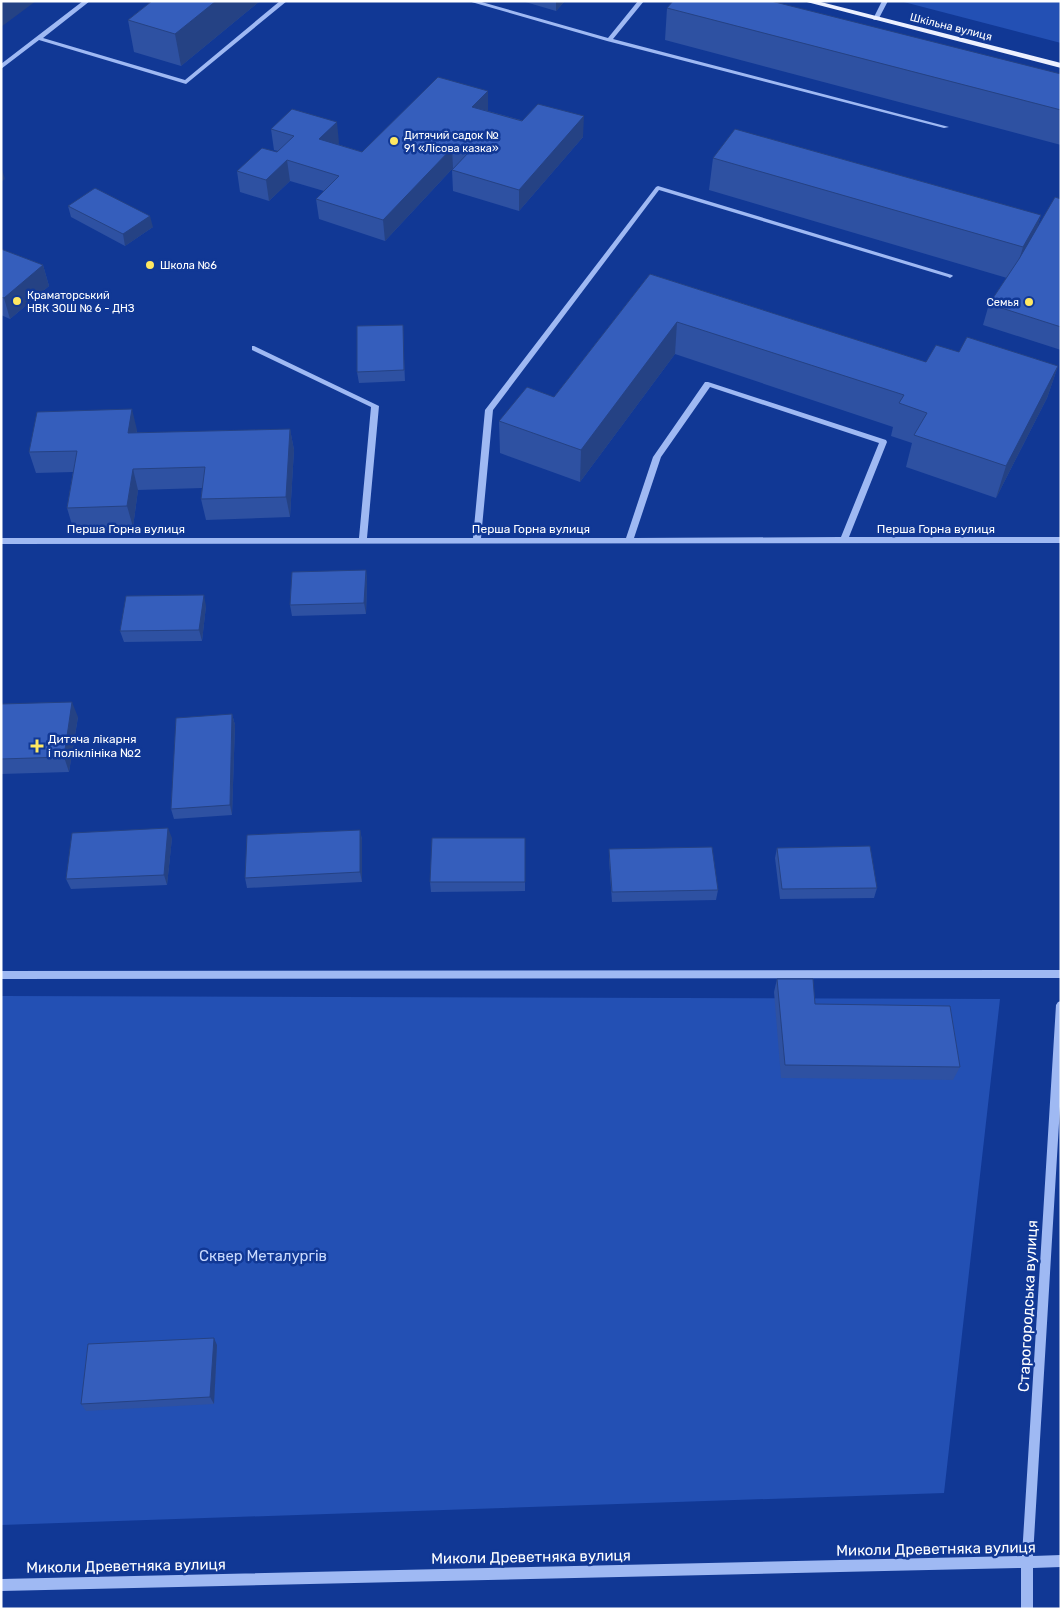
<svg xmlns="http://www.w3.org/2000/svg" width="1062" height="1610" viewBox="0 0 1062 1610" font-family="Rubik,sans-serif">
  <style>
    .green { fill: #2350b4 }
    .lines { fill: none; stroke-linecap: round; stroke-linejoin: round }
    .minor { fill: #9fb9f3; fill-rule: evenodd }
    .major { fill: #ecf0ff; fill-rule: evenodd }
    .wall { fill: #2e51a2 }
    .shaded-wall { fill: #254284 }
    .building { fill: #355ebc; stroke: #254284 }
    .poi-dot { fill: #ffe862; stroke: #113895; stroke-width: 2 }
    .labels { text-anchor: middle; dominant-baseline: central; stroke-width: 5; stroke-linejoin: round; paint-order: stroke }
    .far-street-label { font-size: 11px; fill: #fff; stroke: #113895 }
    .far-poi-label { font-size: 11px; fill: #fff; stroke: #113895; text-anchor: start }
    .street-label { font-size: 12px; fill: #fff; stroke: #113895 }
    .poi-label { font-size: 12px; fill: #fff; stroke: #113895; text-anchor: start }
    .near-park-label { font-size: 15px; fill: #c7d8fd; stroke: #113895 }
    .near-street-label { font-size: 15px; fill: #fff; stroke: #113895 }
  </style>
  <rect width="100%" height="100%" fill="#113895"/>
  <path class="green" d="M900 1H1061V43Z
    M1 996 1000 999 944 1493 1 1525Z"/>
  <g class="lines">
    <path class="minor" d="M83 1H90L43 38 185 80 280 1H287L186 84 39 40 1 69V64Z
      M468 1H478L608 38 638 1H644L613 39 949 127 944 128 607 41Z
      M882 1H888L878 20H874L873 19Z
      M658 186 952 275 953 276 950 278 948 277 659 190 493 410 481 538H626L653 457 705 382H708L886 440 887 442 849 537H1061V543L1 544V538H359L371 407 252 350V346H254L379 406 367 538H473L485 410 656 187ZM710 387 879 443 841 537 634 538 661 457Z
      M1061 970V978L1 979V971Z
      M1061 1001V1090L1033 1556 1061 1555V1567L1033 1568V1609H1021V1568L1 1591V1579L1022 1556 1056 1005 1058 1002Z"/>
    <path class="major" d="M803 1H817L1061 63V68Z"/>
  </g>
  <path class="wall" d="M152 1H260L181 66 134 52 128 20Z
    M522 1H565L556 11Z
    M667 8 1061 74V145L665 40Z
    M488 91V111L583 137 519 211 453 191 452 170 453 169V168L385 241 319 219 316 199 324 191 290 181 269 201 240 192 237 171 278 151 274 150 271 129 339 143 337 144 362 152Z
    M713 158 1041 215 1037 228 1061 199V350L983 325 989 304 1007 278 709 190Z
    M68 206 153 227 125 246 71 217Z
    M1 249 43 265 49 286 10 319 1 315Z
    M650 274 926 362 959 352 1058 366 1047 398 996 498 906 467 912 443 891 436 893 427 675 354 580 482 500 453 499 421 554 397Z
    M403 336 405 381 359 383 357 372Z
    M290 429 294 450 290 517 206 520 201 499 202 488 138 490 133 527 73 528 67 508 73 472 36 473 29 452 137 430V433Z
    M366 570 367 582 366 614 292 616 290 605Z
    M206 606 202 641 124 642 120 631Z
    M1 704 78 717 69 772 1 774Z
    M232 714 235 725 232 815 174 819 171 809Z
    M360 830 362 840V882L247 888 245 878Z
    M172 838 167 885 71 889 66 879Z
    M525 838V891L431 892 430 882Z
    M777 848 877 888 874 898 780 899 775 858Z
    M609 849 718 890 716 900 612 902 609 859Z
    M777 979 815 1004 960 1067 953 1080 781 1078 774 992Z
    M217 1345 214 1404 86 1411 81 1404Z"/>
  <path class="shaded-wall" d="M3 1H36L1 27V2Z
    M216 1H260L181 66 175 34Z
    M556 1H565L556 11Z
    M488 91V111L472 107Z
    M584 116 583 137 519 211V190Z
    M337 122 339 143 322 160 319 139Z
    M452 148 453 168 385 241 383 220Z
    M287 160 290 181 269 201 266 180Z
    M1 166 5 179 1 182Z
    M1041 215 1031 248 1013 280 1023 247Z
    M150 216 153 227 125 246 123 234Z
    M43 265 49 286 10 319 4 298Z
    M677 322 675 354 580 482 581 450Z
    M1058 366 1047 398 996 498 1006 466Z
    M132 409 137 430 133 454 128 433Z
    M290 429 294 450 290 517 286 497Z
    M133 469 138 490 133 527 127 506Z
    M366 570 367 582 366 614 364 603Z
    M204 595 206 606 202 641 199 630Z
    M72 702 78 717 69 772 64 757Z
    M232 714 235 725 232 815 230 805Z
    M168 828 172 838 167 885 164 875Z
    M360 830 362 840V882L360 872Z
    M214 1338 217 1345 214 1404 210 1397Z"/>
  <path class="building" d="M152 1H216L175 34 128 20Z
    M673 1H771L1061 74V110L667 8Z
    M438 77 488 91 472 107 522 121 538 104 584 116 519 190 452 170 468 153 452 148 383 220 316 199 339 176 287 160 266 180 237 171 262 148 277 152 294 136 271 129 292 109 337 122 319 139 362 152Z
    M735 129 1041 215 1023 247 713 158Z
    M95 188 150 216 123 234 68 206Z
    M1055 197 1061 199V327L989 304 1019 259Z
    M1 249 43 265 4 298 1 297Z
    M650 274 926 362 936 345 959 352 967 337 1058 366 1006 466 914 435 927 413 899 403 904 395 677 322 581 450 499 421 527 387 554 397Z
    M403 325 404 370 357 372V326Z
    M132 409 128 433 290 429 286 497 201 499 205 467 133 469 127 506 67 508 77 451 29 452 37 412Z
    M366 570 364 603 290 605 292 572Z
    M204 595 199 630 120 631 126 596Z
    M72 702 64 757 1 759V704Z
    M232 714 230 805 171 809 176 718Z
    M168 828 164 875 66 879 72 833Z
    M360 830V872L245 878 247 835Z
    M432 838H525V882H430Z
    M870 846 877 888 782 889 777 848Z
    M712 847 718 890 612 892 609 849Z
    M777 979H813L815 1004 950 1006 960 1067 785 1065Z
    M214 1338 210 1397 81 1404 88 1344Z"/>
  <g class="poi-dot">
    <circle cx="394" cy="141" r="5"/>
    <circle cx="150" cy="265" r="5"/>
    <circle cx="17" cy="301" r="5"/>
    <circle cx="1029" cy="302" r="5"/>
    <path d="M34.5 738.5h5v5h5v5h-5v5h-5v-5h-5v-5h5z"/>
  </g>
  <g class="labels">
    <g class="far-street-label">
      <text transform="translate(951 27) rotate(14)">Шкільна вулиця</text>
    </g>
    <g class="far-poi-label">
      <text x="404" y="135">Дитячий садок №<tspan x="404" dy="13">91 «Лісова казка»</tspan></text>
      <text x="160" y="265">Школа №6</text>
      <text x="27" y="295">Краматорський<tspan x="27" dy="13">НВК ЗОШ № 6 - ДНЗ</tspan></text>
      <text x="1019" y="302" text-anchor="end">Семья</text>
    </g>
    <g class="street-label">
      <text x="126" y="529">Перша Горна вулиця</text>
      <text x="531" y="529">Перша Горна вулиця</text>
      <text x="936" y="529">Перша Горна вулиця</text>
    </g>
    <g class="poi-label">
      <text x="48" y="739">Дитяча лікарня<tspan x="48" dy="14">і поліклініка №2</tspan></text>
    </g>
    <g class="near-park-label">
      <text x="263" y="1256">Сквер Металургів</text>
    </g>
    <g class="near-street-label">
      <text transform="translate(1028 1306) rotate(-87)">Старогородська вулиця</text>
      <text transform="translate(936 1549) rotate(-1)">Миколи Древетняка вулиця</text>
      <text transform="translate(531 1557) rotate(-1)">Миколи Древетняка вулиця</text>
      <text transform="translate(126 1566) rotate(-1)">Миколи Древетняка вулиця</text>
    </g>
  </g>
  <rect width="1062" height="1610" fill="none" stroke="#ffffff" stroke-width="5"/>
</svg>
